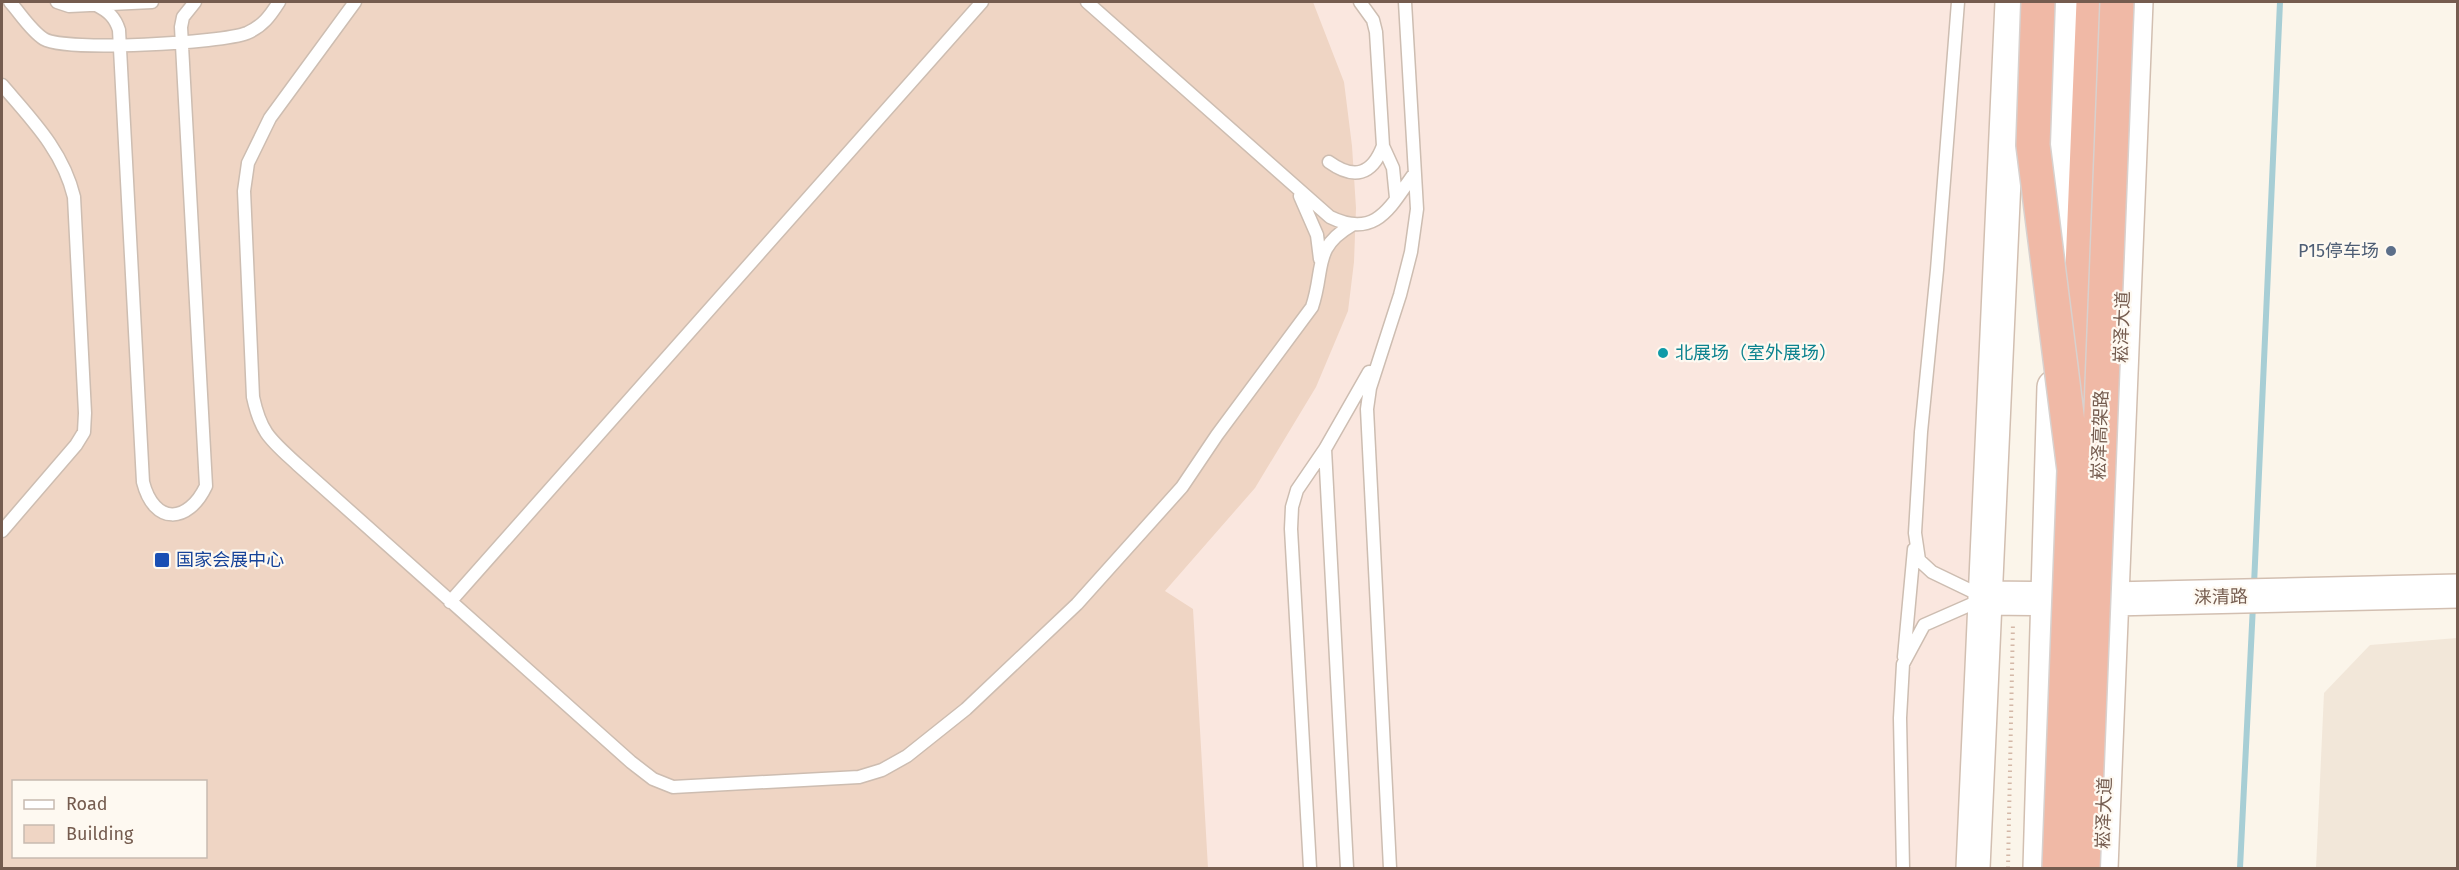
<svg xmlns="http://www.w3.org/2000/svg" width="2459" height="870" viewBox="0 0 2459 870" font-family="'Fira Sans','Noto Sans SC',sans-serif">
  <style>
    .residential { fill: #f2e7d9 }
    .commercial { fill: #fae7df; fill-rule: evenodd }
    .lines { fill: none; stroke-linecap: round; stroke-linejoin: round }
    .stream { stroke: #a7ced5; stroke-width: 6 }
    .building { fill: #efd5c4; fill-rule: evenodd }
    .lane-casing { stroke: #cdbdb1; stroke-width: 15 }
    .secondary-casing { stroke: #d2bfb1; stroke-width: 36 }
    .highway-casing { stroke: #d8d1ce; stroke-width: 36 }
    .path { stroke: #d4b8a7; stroke-width: 4; stroke-dasharray: 1.5 4.5; stroke-linecap: butt }
    .lane { stroke: #fff; stroke-width: 12 }
    .secondary { stroke: #fff; stroke-width: 33 }
    .highway { stroke: #f0b9a6; stroke-width: 33 }
    .highway-bridge-casing { stroke: #d8d1ce; stroke-width: 36; stroke-linecap: butt }
    .highway-bridge { stroke: #f0b9a6; stroke-width: 33 }
    .service-dot { fill: #5c6f8a; stroke: #fef9f1; stroke-width: 2 }
    .culture-dot { fill: #0f9aa8; stroke: #fef9f1; stroke-width: 2 }
    .transit-dot { fill: #1a4fb4; stroke: #fef9f1; stroke-width: 2 }
    .labels { text-anchor: middle; dominant-baseline: central; stroke-width: 4.5; stroke-linejoin: round; paint-order: stroke }
    .service-label { font-size: 18px; fill: #4e5e75; stroke: #fef9f1; text-anchor: end }
    .street-label { font-size: 18px; fill: #755c4f; stroke: #fef9f1 }
    .culture-label { font-size: 18px; fill: #0d838f; stroke: #fef9f1; text-anchor: start }
    .transit-label { font-size: 18px; fill: #164399; stroke: #fef9f1; text-anchor: start }
  </style>
  <rect width="100%" height="100%" fill="#fbf5ea"/>
  <path class="residential" d="M2457 638V868H2316L2324 693 2370 645Z"/>
  <path class="commercial" d="M2 2H1999L1958 868H2ZM14 782H206V856H14Z"/>
  <g class="lines">
    <path class="stream" d="M2254 585 2280 2
      M2240 868 2253 605"/>
  </g>
  <path class="building" d="M2 2H1313L1344 82 1352 146 1356 208 1354 262 1348 311 1316 387 1255 488 1165 591 1193 609 1208 868H2ZM14 782H206V856H14Z"/>
  <g class="lines">
    <defs>
      <path id="lane" d="M10 2C20 13 31 31 44 39 66 52 222 43 247 33 263 26 270 16 279 2
        M57 2 69 6 152 2
        M355 2 270 118 248 163 244 191 253 397C261 434 271 440 298 465L631 762 653 779 673 787 859 777 882 770 907 756 966 709 1077 604 1182 487 1217 435 1312 307C1325 269 1312 248 1352 225
        M1087 2 1330 217C1377 240 1391 205 1414 174
        M1958 2 1937 270 1921 432 1915 533 1919 560 1932 572 1984 597
        M96 5C108 11 115 17 119 30L143 482C154 525 188 524 206 486L181 27 183 17 195 2
        M2 85C32 120 63 151 74 197L85 413 84 432 76 445 2 531
        M1383 146 1393 168 1396 198
        M1329 162C1354 180 1372 175 1383 146L1376 32 1373 20 1360 2
        M1300 196 1317 235 1320 259
        M1325 449 1347 868
        M450 602 982 2
        M1904 657 1914 549
        M1310 868 1291 529 1292 507 1297 490 1325 449 1369 372
        M1390 868 1367 409 1370 388 1400 295 1411 252 1417 209 1405 2
        M1903 868 1900 718 1903 664 1924 625 1981 600"/>
      <path id="secondary" d="M2058 270 2068 2
        M1985 598 2112 599 2458 591
        M1973 868 2012 2
        M2040 868 2054 387
        M2101 868 2136 2"/>
      <path id="highway" d="M2076 413 2093 2"/>
    </defs>
    <use href="#lane" class="lane-casing"/>
    <use href="#secondary" class="secondary-casing"/>
    <use href="#highway" class="highway-casing"/>
    <path class="path" d="M2008 868 2013 622"/>
    <use href="#lane" class="lane"/>
    <use href="#secondary" class="secondary"/>
    <use href="#highway" class="highway"/>
    <defs>
      <path id="highway-bridge" d="M2038 2 2033 145 2074 470 2059 868
        M2083 868 2117 2"/>
    </defs>
    <use href="#highway-bridge" class="highway-bridge-casing"/>
    <use href="#highway-bridge" class="highway-bridge"/>
  </g>
  <circle class="service-dot" cx="2391" cy="251" r="6"/>
  <circle class="culture-dot" cx="1663" cy="353" r="6"/>
  <rect class="transit-dot" x="154" y="552" width="16" height="16" rx="3"/>
  <g class="labels">
    <g class="service-label">
      <text x="2379" y="251">P15停车场</text>
    </g>
    <g class="street-label">
      <text transform="translate(2122 327) rotate(-88)">崧泽大道</text>
      <text transform="translate(2100 435) rotate(-88)">崧泽高架路</text>
      <text transform="translate(2221 597) rotate(-1)">涞清路</text>
      <text transform="translate(2104 813) rotate(-88)">崧泽大道</text>
    </g>
    <g class="culture-label">
      <text x="1675" y="353">北展场（室外展场）</text>
    </g>
    <g class="transit-label">
      <text x="176" y="560">国家会展中心</text>
    </g>
  </g>
  <rect width="2459" height="870" fill="none" stroke="#755c4f" stroke-width="6"/>
  <rect x="12" y="780" width="195" height="78" fill="#fef9f1" stroke="#c7bab0" stroke-width="1.5"/>
  <rect x="24" y="800" width="30" height="9" fill="#ffffff" stroke="#c7bab0" stroke-width="1.5"/>
  <text x="66" y="810" font-size="18" fill="#755c4f">Road</text>
  <rect x="24" y="825" width="30" height="18" fill="#efd5c4" stroke="#c7bab0" stroke-width="1.5"/>
  <text x="66" y="840" font-size="18" fill="#755c4f">Building</text>
</svg>
